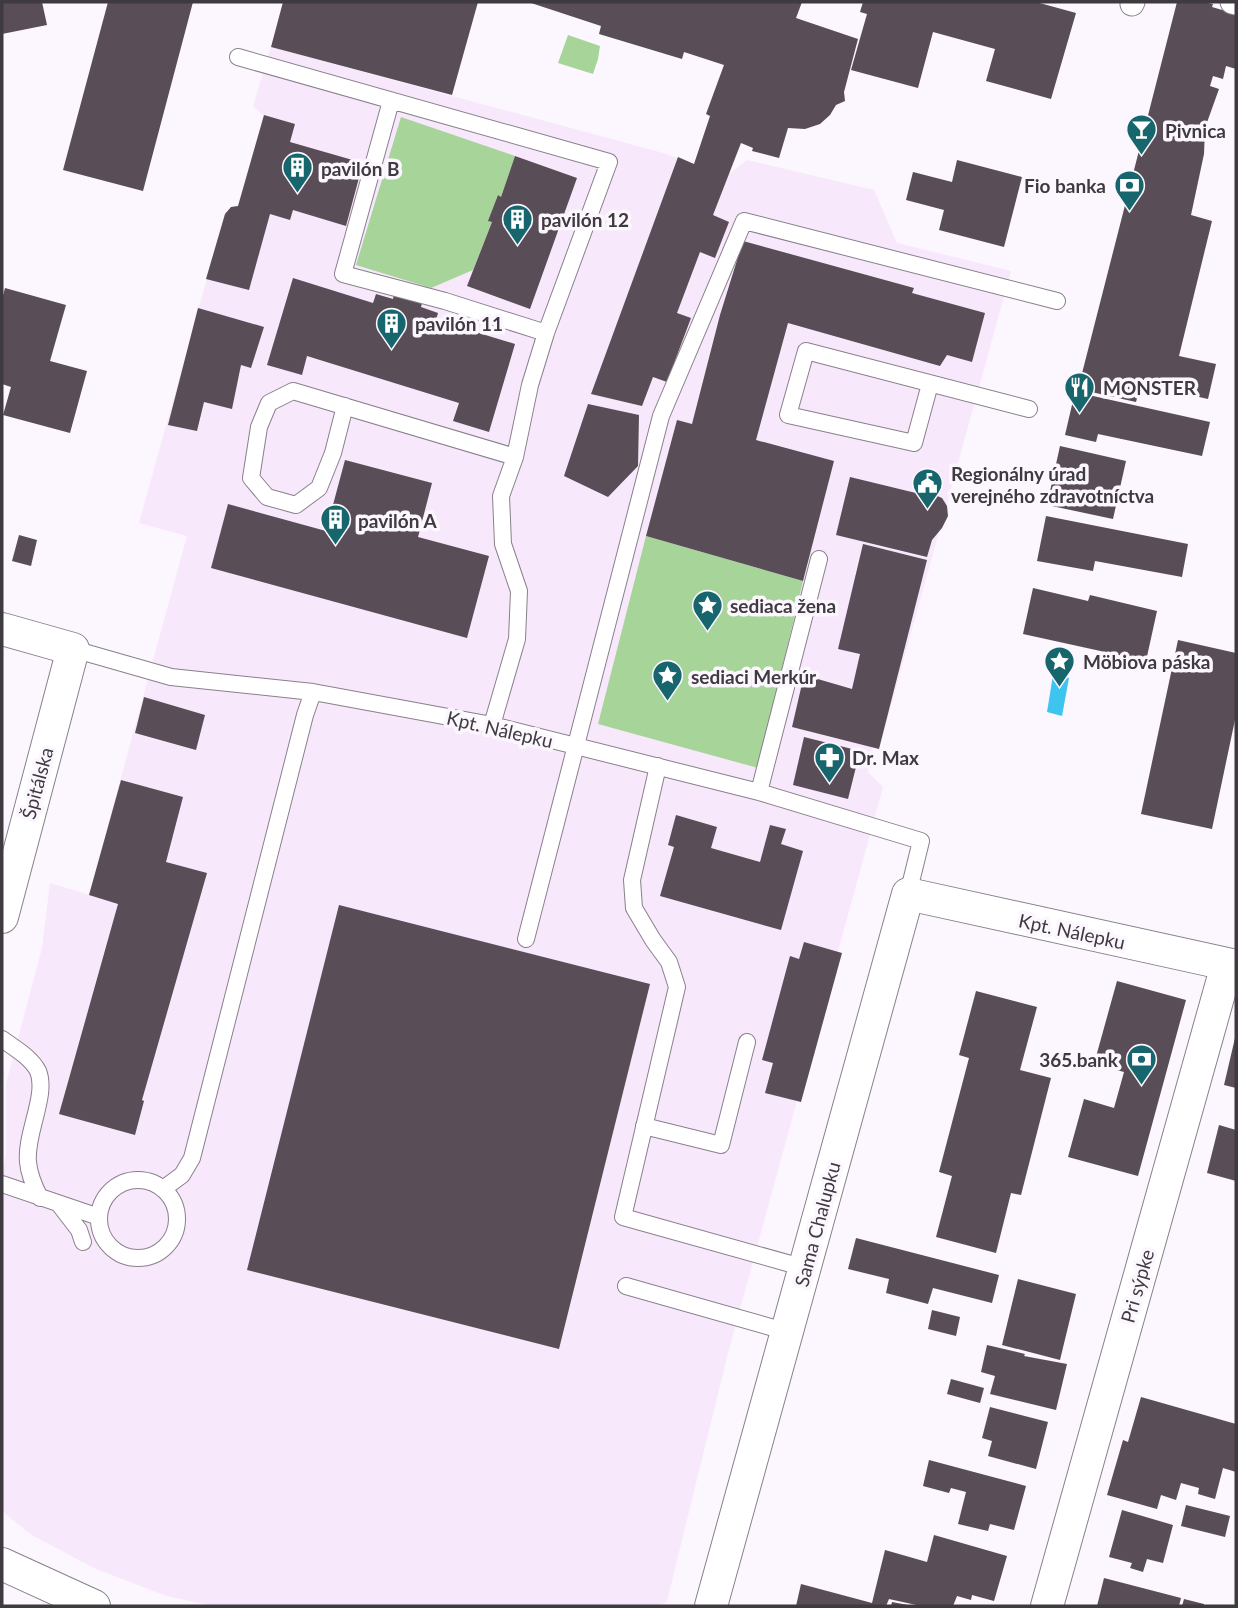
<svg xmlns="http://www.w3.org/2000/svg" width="1238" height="1608" viewBox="0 0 1238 1608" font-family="Lato,sans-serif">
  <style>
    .medical { fill: #f7e8fb }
    .green { fill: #a7d499 }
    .water { fill: #3dc5f0 }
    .building { fill: #594d57 }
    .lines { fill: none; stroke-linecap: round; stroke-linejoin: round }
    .service-casing { stroke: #89808c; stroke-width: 18 }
    .pedestrian-casing { stroke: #89808c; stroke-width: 25 }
    .minor-casing { stroke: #89808c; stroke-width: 34 }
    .service { stroke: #fff; stroke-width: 16 }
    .pedestrian { stroke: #fff; stroke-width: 23 }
    .minor { stroke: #fff; stroke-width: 32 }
    .labels { text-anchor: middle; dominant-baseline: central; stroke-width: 7; stroke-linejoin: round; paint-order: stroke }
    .poi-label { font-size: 19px; font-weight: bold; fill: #3e3a3f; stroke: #fcf6fe; text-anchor: start }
    .street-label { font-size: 19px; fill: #3e3a3f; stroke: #fcf6fe }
  </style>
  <rect width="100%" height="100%" fill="#fcf6fe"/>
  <path class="medical" d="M271 47 663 153 727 176 747 160 874 190 897 243 1011 271 879 749 872 747 868 772 883 787 729 1349 667 1601 660 1606H213L167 1596 96 1569 30 1534 2 1511V1174L6 1155V1084L42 948 50 883 89 895 187 536 139 523 225 214 231 207 238 206 264 116 253 106Z"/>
  <path class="green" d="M568 35 600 46 598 59 593 74 558 63Z
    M401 117 515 156 501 197 498 195 489 221 492 222 473 270 431 288 356 265Z
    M646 536 803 581 758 768 598 724Z"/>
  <path class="water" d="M1053 675 1069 678 1062 716 1047 712Z"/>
  <path class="building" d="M2 2H42L47 25 2 34Z
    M108 2H193L143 191 63 170Z
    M283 2H478L452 95 271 47Z
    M528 2H802L796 18 858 39 844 92 845 101 836 105 830 115 820 124 805 129 788 128 779 158 752 151 753 148 741 143 713 215 729 222 715 258 700 252 677 313 691 318 667 382 653 377 642 406 591 394 678 157 694 164 710 116 706 114 724 65 684 52 682 59 599 34 601 26Z
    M863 2H1036L1076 13 1051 99 986 81 995 49 933 32 918 88 851 70 867 14 860 12Z
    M1177 2H1204L1213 4 1212 7 1236 14V69L1226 66 1223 79 1213 76 1210 86 1219 89 1205 128 1204 154 1191 215 1212 221 1179 356 1216 364 1208 399 1141 384 1136 402 1078 389Z
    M264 115 295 124 290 142 363 163 346 226 293 210 290 220 270 214 249 290 206 279 225 214 231 207 238 206Z
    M515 156 577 178 530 309 467 286 492 222 488 221 498 195 501 197Z
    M957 160 1022 177 1004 247 939 230 944 210 906 200 913 172 952 182Z
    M743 241 914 288 912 293 985 313 972 362 947 355 940 366 788 323 756 440 834 461 803 581 646 536 677 420 692 424 720 315Z
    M293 278 373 303 376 294 393 299 394 294 422 303 421 307 438 313 436 320 515 344 489 432 453 421 459 403 307 356 302 375 267 365Z
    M5 288 66 305 50 361 87 371 70 433 3 415 11 387 2 384V299Z
    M198 308 264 327 251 368 241 365 232 409 204 402 197 431 168 425Z
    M1075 392 1210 422 1202 456 1098 434 1096 442 1065 435Z
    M588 404 639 415 638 466 608 497 564 476Z
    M1060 446 1126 461 1113 519 1047 505Z
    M345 460 432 483 418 537 489 556 467 638 211 568 228 504 326 531Z
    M850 477 920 494 928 492 942 498 947 506 948 516 942 528 932 540 927 557 836 535Z
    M1046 516 1188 544 1182 577 1095 561 1093 571 1037 561Z
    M19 535 37 540 31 566 12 561Z
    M863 544 927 560 879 749 792 727 804 675 852 689 860 654 838 649Z
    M1033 588 1088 601 1090 595 1157 611 1146 661 1023 634Z
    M1178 640 1236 653V715L1212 829 1141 814Z
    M144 697 205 715 196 750 135 733Z
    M804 737 860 751 848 799 793 785Z
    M121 780 183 797 166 862 207 873 142 1100 144 1101 135 1135 59 1114 118 904 89 895Z
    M676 815 717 827 711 848 760 862 770 825 786 829 781 844 803 851 781 930 660 896 674 847 668 845Z
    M339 905 650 984 559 1349 247 1270Z
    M804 942 842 953 801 1102 765 1093 773 1063 762 1060 790 956 799 959Z
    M1117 981 1186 1000 1138 1176 1068 1157 1084 1099 1114 1108 1124 1072 1094 1064Z
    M976 991 1037 1007 1020 1070 1051 1078 1021 1195 1011 1193 996 1253 936 1237 952 1176 939 1172 969 1058 959 1055Z
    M1235 1038H1236V1088L1224 1085Z
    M1219 1125 1236 1130V1181L1207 1173Z
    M856 1238 999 1275 992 1303 933 1288 928 1304 886 1293 889 1279 848 1269Z
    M1018 1279 1076 1294 1060 1360 1002 1345Z
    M932 1310 960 1317 956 1336 928 1329Z
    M987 1345 1025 1354 1024 1356 1067 1364 1056 1410 990 1394 995 1376 981 1372Z
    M951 1379 984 1388 980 1403 947 1394Z
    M1141 1397 1236 1424V1472L1223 1468 1215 1499 1198 1494 1199 1488 1181 1483 1176 1500 1161 1495 1157 1509 1107 1495 1123 1440 1128 1442Z
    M990 1407 1048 1422 1036 1469 988 1456 992 1441 982 1438Z
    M929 1460 1026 1486 1014 1530 990 1524 988 1531 958 1524 966 1492 951 1488 949 1493 923 1486Z
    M1186 1505 1230 1516 1225 1537 1181 1526Z
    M1122 1510 1173 1525 1163 1563 1147 1559 1143 1572 1130 1568 1132 1563 1109 1557Z
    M934 1535 1007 1556 994 1601 972 1595 971 1600 957 1596 953 1606H921L889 1599 886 1606H796L801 1584 872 1603 885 1550 927 1562Z
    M1104 1578 1181 1598 1179 1606H1097Z
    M1184 1599 1204 1604V1606H1182Z
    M892 1602 908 1605V1606H891Z"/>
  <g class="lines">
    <defs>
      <path id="service" d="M238 57 609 162 546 333 530 385 515 457 501 496 503 544 519 591 517 639 492 725
        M391 101 343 274 445 301 546 333
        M930 384 914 443 788 415 806 351 1029 409
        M345 406 333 453 319 488 296 505 267 497 251 478 259 427 269 403 293 391 515 457
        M73 649 171 677 313 692 492 725 759 792 921 841 908 894
        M658 766 632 880 634 908 653 940 669 962 677 987 623 1217 805 1268
        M759 792 819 559
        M526 939 661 416 744 221 1057 301
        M2 1039C14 1048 31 1057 38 1071 48 1095 25 1134 28 1162 29 1175 34 1186 40 1198
        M644 1126 721 1145 747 1042
        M99 1219a39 39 0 1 1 78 0a39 39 0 1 1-78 0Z
        M2 1184 99 1217
        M163 1189 182 1175 192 1158 305 715 313 692
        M59 1204 79 1230 83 1242
        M626 1286 788 1332"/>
      <path id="pedestrian" d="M1232 2 1236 3
        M1132 4 1133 2"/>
      <path id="minor" d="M2 629 73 649 2 917
        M2 1564 94 1606
        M711 1606 908 894 1236 966
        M1047 1606 1227 965"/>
    </defs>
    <use href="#service" class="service-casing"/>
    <use href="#pedestrian" class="pedestrian-casing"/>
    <use href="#minor" class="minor-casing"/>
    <use href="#service" class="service"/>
    <use href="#pedestrian" class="pedestrian"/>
    <use href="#minor" class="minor"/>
  </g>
  <defs>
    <symbol id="bar-pin" viewBox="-11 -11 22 30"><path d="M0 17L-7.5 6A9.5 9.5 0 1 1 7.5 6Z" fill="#17656d" stroke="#fcf6fe"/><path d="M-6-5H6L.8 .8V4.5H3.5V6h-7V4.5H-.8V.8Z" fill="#fff"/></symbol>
    <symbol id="building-pin" viewBox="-11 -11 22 30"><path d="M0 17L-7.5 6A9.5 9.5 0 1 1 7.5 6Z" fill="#17656d" stroke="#fcf6fe"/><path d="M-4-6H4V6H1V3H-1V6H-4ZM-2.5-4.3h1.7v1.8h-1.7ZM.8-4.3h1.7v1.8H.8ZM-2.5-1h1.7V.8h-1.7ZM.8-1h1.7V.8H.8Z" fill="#fff"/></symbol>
    <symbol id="bank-pin" viewBox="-11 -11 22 30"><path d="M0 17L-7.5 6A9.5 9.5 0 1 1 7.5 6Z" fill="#17656d" stroke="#fcf6fe"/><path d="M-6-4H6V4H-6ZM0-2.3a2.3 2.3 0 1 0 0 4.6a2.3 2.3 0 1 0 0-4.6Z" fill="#fff"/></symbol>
    <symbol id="restaurant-pin" viewBox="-11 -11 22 30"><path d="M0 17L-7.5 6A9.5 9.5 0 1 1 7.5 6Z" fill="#17656d" stroke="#fcf6fe"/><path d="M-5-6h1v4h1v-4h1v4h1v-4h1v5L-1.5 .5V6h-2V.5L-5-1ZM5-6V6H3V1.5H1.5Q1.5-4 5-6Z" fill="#fff"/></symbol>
    <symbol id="civic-pin" viewBox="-11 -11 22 30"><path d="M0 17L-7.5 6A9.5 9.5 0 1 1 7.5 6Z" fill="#17656d" stroke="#fcf6fe"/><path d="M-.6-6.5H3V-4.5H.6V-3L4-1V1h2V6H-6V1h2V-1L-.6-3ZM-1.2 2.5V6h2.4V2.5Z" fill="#fff"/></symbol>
    <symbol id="sight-pin" viewBox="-11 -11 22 30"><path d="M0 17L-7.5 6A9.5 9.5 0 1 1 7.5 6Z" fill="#17656d" stroke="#fcf6fe"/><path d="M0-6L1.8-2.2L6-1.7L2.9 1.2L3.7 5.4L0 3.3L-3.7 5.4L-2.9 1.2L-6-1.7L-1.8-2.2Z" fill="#fff"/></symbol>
    <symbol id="pharmacy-pin" viewBox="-11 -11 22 30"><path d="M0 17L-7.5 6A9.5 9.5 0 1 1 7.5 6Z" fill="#17656d" stroke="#fcf6fe"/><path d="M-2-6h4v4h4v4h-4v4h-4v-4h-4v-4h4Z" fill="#fff"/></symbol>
  </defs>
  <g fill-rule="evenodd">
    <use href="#bar-pin" x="1124" y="112" width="35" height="47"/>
    <use href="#building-pin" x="280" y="150" width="35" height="47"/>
    <use href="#bank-pin" x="1112" y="168" width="35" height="47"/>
    <use href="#building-pin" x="500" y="202" width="35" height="47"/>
    <use href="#building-pin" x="374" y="306" width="35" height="47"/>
    <use href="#restaurant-pin" x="1062" y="370" width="35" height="47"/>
    <use href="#civic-pin" x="910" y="466" width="35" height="47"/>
    <use href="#building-pin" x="318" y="502" width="35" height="47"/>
    <use href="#sight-pin" x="690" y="588" width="35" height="47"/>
    <use href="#sight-pin" x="1042" y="644" width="35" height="47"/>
    <use href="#sight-pin" x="650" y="658" width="35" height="47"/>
    <use href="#pharmacy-pin" x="812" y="740" width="35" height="47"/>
    <use href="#bank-pin" x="1124" y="1042" width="35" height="47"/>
  </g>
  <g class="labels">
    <g class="poi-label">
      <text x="1165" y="130">Pivnica</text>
      <text x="321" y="168">pavilón B</text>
      <text x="1106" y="185" text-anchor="end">Fio banka</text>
      <text x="541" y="219">pavilón 12</text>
      <text x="415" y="323">pavilón 11</text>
      <text x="1103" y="387">MONSTER</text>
      <text x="951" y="473">Regionálny úrad<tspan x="951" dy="22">verejného zdravotníctva</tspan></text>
      <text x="358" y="520">pavilón A</text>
      <text x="730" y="605">sediaca žena</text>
      <text x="1083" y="661">Möbiova páska</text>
      <text x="691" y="676">sediaci Merkúr</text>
      <text x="852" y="757">Dr. Max</text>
      <text x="1118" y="1059" text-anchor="end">365.bank</text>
    </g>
    <g class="street-label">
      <text transform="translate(500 729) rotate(13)">Kpt. Nálepku</text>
      <text transform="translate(37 783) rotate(-75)">Špitálska</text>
      <text transform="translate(1072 931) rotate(12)">Kpt. Nálepku</text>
      <text transform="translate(817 1224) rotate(-75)">Sama Chalupku</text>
      <text transform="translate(1137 1286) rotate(-74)">Pri sýpke</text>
    </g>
  </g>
  <rect width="1238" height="1608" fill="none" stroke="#3e3a3f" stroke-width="7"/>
</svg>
